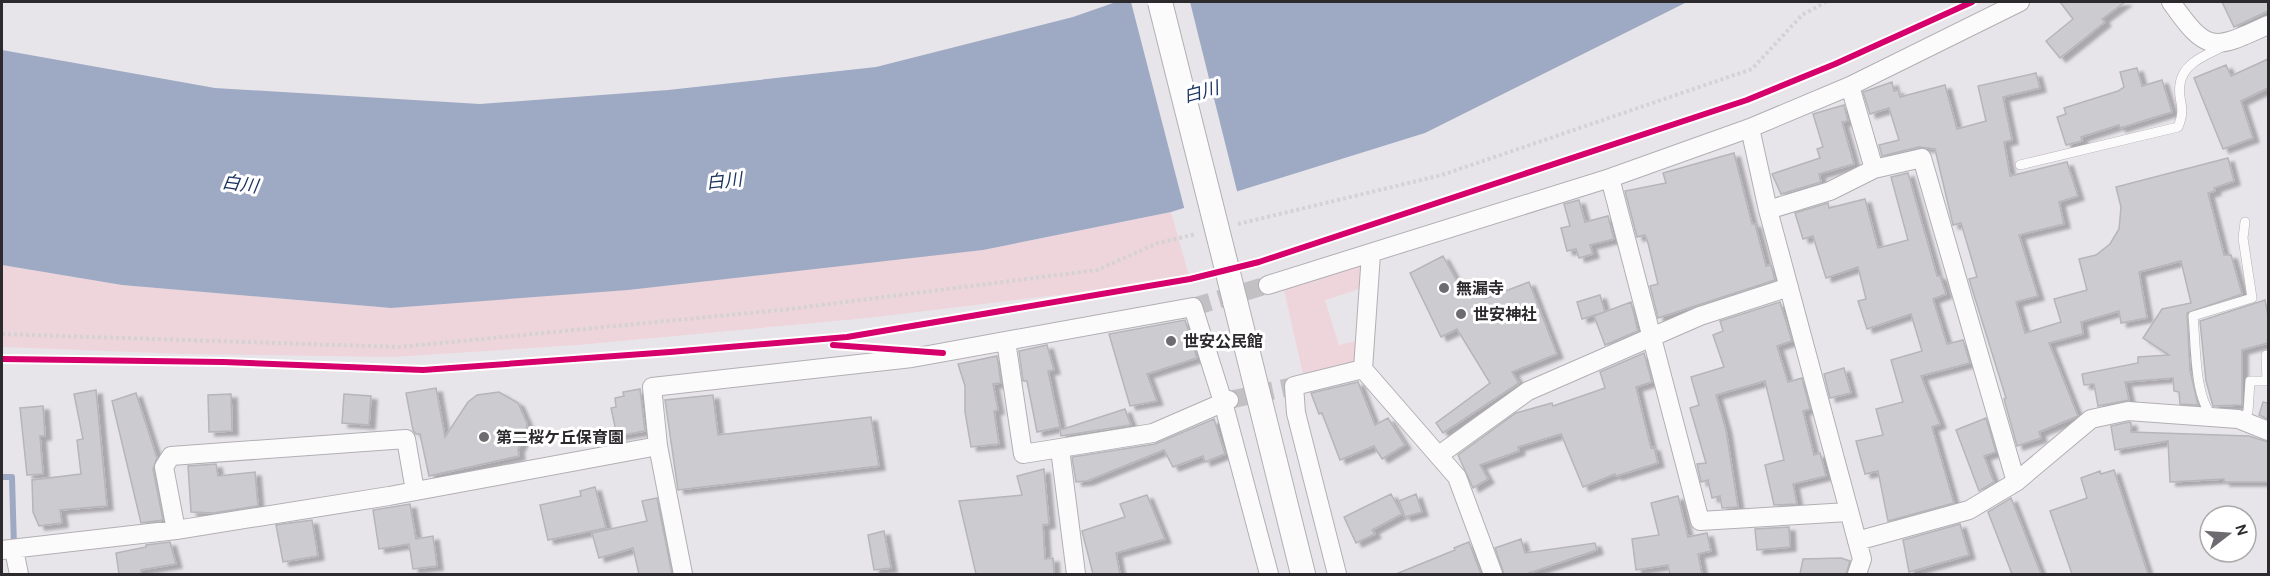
<svg xmlns="http://www.w3.org/2000/svg" width="2270" height="576" viewBox="0 0 2270 576" font-family="Karla,'Noto Sans JP',sans-serif">
  <style>
    .green { fill: #eed5db }
    .water { fill: #9eaac4 }
    .pier { fill: #e8e5ea }
    .lines { fill: none; stroke-linecap: round; stroke-linejoin: round }
    .stream { stroke: #9eaac4; stroke-width: 6 }
    .building { fill: #cccbcf; stroke: #b6b5b9; stroke-width: 1.5; filter: url(#shadow) }
    .minor-tunnel { stroke: #c3c0c4; stroke-width: 18; stroke-dasharray: 18 9; stroke-linecap: butt }
    .service-casing { stroke: #b2afb4; stroke-width: 10 }
    .minor-casing { stroke: #b2afb4; stroke-width: 20 }
    .tertiary-casing { stroke: #b2afb4; stroke-width: 26 }
    .path { stroke: #d4d2d4; stroke-width: 4; stroke-dasharray: 3 3; stroke-linecap: butt }
    .service { stroke: #fcfbfc; stroke-width: 9 }
    .minor { stroke: #fcfbfc; stroke-width: 18 }
    .tertiary { stroke: #fcfbfc; stroke-width: 24 }
    .tertiary-bridge-casing { stroke: #b2afb4; stroke-width: 26; stroke-linecap: butt }
    .tertiary-bridge { stroke: #fcfbfc; stroke-width: 24 }
    .cycleway-casing { stroke: #fff; stroke-width: 10 }
    .cycleway { stroke: #d6006c; stroke-width: 6 }
    .poi-dot { fill: #6e6b70; stroke: #fff; stroke-width: 2 }
    .labels { text-anchor: middle; dominant-baseline: central; stroke-width: 6; stroke-linejoin: round; paint-order: stroke }
    .poi-label { font-size: 16px; font-weight: bold; fill: #2d2a2e; stroke: #fff; text-anchor: start }
    .water-label { font-size: 18px; font-style: italic; fill: #1d3562; stroke: #fff }
  </style>
  <defs>
    <filter id="shadow"><feDropShadow dx="6" dy="4" stdDeviation="1.5" flood-color="#0004"/></filter>
  </defs>
  <rect width="100%" height="100%" fill="#e8e5ea"/>
  <path class="green" d="M1171 212 1190 279 868 318 578 345 393 357 184 354 2 347V265L122 285 391 308 983 250Z
    M1371 254 1369 286 1325 300 1339 345 1365 339 1363 369 1305 383 1282 281Z"/>
  <path class="water" d="M1116 2H1687L1425 133 1171 212 983 250 628 290 391 308 122 285 2 265V50L215 88 480 104 668 90 876 67 1073 17Z"/>
  <path class="pier" d="M1131 2H1190L1238 195 1185 211Z"/>
  <g class="lines">
    <path class="stream" d="M2 477H12L14 547"/>
  </g>
  <path class="building" d="M2060 2H2125L2102 19 2105 22 2060 58 2046 41 2073 19Z
    M2222 2H2268V11L2234 27Z
    M2268 59V88L2241 101 2253 138 2223 149 2194 78 2226 65 2231 76Z
    M2137 68 2142 86 2162 80 2172 112 2120 128 2119 125 2081 137 2082 141 2066 145 2057 117 2066 114 2064 108 2118 91 2124 87 2120 72Z
    M2036 73 2040 88 2003 97 2012 140 2004 142 2010 176 2067 162 2078 196 2059 202 2064 224 2019 235 2038 296 2016 302 2025 333 2061 322 2054 299 2087 290 2079 259 2096 255 2110 244 2119 229 2121 207 2116 187 2228 158 2234 181 2214 188 2215 191 2208 193 2224 255H2231L2242 294 2187 313 2190 370 2198 405 2180 404 2179 392 2174 391 2173 378 2125 382 2129 400 2098 406 2094 384 2084 385 2082 374 2138 363V357L2169 355 2143 338 2162 309 2191 303 2181 261 2139 272 2147 318 2121 323 2119 311 2081 322 2083 334 2049 343 2078 416 2039 432 2041 438 2017 446 2004 399 2006 398 1969 279 1977 277 1961 223 1953 225 1935 149 1919 147 1882 156 1879 145 1899 140 1889 108 1870 114 1863 92 1892 82 1894 91 1898 90 1900 97 1945 85 1957 129 1986 121 1978 86Z
    M1844 105 1848 121 1842 122 1854 164 1819 174 1821 182 1781 194 1772 174 1820 158 1817 149 1823 147 1813 114Z
    M1734 153 1752 224H1755L1766 266 1771 265 1775 280 1658 318 1650 286 1658 284 1648 243 1645 235 1637 237 1625 191 1666 183 1663 173Z
    M1908 173 1937 276H1940L1946 294 1933 299 1947 344 1963 340 1970 363 1921 376 1940 424 1932 427 1954 503 1888 521 1878 471 1865 474 1856 441 1883 435 1876 409 1903 402 1891 360 1922 351 1911 314 1867 329 1858 301 1866 299 1858 267 1826 278 1813 236 1803 239 1795 213 1828 203 1829 208 1865 199 1878 248 1908 240 1891 177Z
    M1579 200 1585 222 1608 216 1614 239 1590 245 1593 254 1579 258 1576 249 1567 251 1561 228 1570 226 1564 204Z
    M1443 256 1458 283 1465 280 1473 296 1481 292 1485 299 1529 282 1557 354 1512 372 1519 383 1443 433 1436 423 1490 383 1457 329 1441 337 1410 273Z
    M1600 295 1605 312 1582 319 1577 302Z
    M2265 300 2268 316V343L2242 350V405L2213 406 2206 381 2200 321Z
    M1631 302 1638 331 1605 345 1594 316Z
    M1780 302 1792 341 1777 346 1788 382 1802 378 1810 409 1803 411 1814 455 1820 453 1826 476 1793 484 1797 504 1774 505 1765 465 1784 460 1765 381 1716 395 1726 430 1738 507 1722 508 1720 496 1712 498 1708 480 1701 482 1697 464 1706 463 1690 408 1699 405 1691 377 1724 367 1713 335 1723 331 1720 321Z
    M1185 320 1197 358 1147 374 1157 401 1130 406 1109 334Z
    M1047 345 1054 370 1048 371 1060 427 1037 432 1027 381H1023L1019 351Z
    M1644 353 1652 382 1636 387 1651 448 1654 447 1658 463 1616 476 1615 474 1583 487 1561 434 1518 447 1519 451 1480 465 1488 479 1473 488 1458 455 1516 413 1552 403 1553 406 1605 388 1600 372Z
    M997 356 1001 383 993 384 998 410 994 411 999 444 971 447 965 412V386L958 364Z
    M1844 368 1851 393 1830 398 1824 374Z
    M1358 382 1375 425 1388 418 1405 445 1382 459 1374 446 1340 460 1322 413 1319 414 1311 393Z
    M436 388 445 437 468 402 477 395 499 392 518 403 527 423 526 434 518 449 519 456 429 476 420 434H416L413 430 406 393Z
    M640 389 645 431 617 436 611 408 616 407 615 398 624 396 623 392Z
    M96 390 107 506 60 510 62 523 39 526 33 512 32 480 81 474 77 440 83 439 74 394Z
    M136 393 157 458 153 469 163 520 141 523 112 401Z
    M231 394 232 431 209 432 208 395Z
    M344 394 371 396 369 425 342 423Z
    M713 395 718 435 871 417 879 466 678 490 665 400Z
    M2263 402 2268 403V419L2259 415Z
    M43 406 45 436H40L43 474 27 475 20 408Z
    M1125 409 1131 425 1061 436 1060 430Z
    M1986 418 1996 452 1984 456 1994 482 1979 491 1956 430Z
    M1214 419 1225 454 1205 462 1203 456 1173 467 1164 450 1087 481 1076 482 1072 457 1155 444Z
    M2129 422 2131 423V432L2249 436 2268 442V482H2224V479L2170 482 2168 441 2115 450 2111 426Z
    M216 464 218 476 255 472 258 506 213 513 191 512 188 466Z
    M1044 469 1049 524 1043 525 1045 559 1053 558 1054 574H976L959 501 1022 495 1017 476Z
    M2114 470 2148 574H2072L2050 511 2087 498 2081 478 2100 471 2101 474Z
    M595 487 606 528 548 540 540 505 581 496 580 491Z
    M1391 494 1402 514 1372 530 1375 534 1356 543 1344 517Z
    M1416 494 1422 512 1405 517 1399 501Z
    M1147 495 1165 539 1116 553 1120 574H1093L1082 531 1125 517 1120 504Z
    M1678 496 1688 537 1707 533 1711 551 1698 554 1702 574H1670L1668 565 1636 570 1632 539 1659 535 1651 503Z
    M657 498 672 574H639L633 548 599 558 592 533 647 521 642 501Z
    M2011 498 2041 574H2012L1988 512Z
    M410 504 416 539 433 536 437 566 413 569 409 544 379 549 373 510Z
    M312 520 318 556 283 562 276 525Z
    M1960 524 1969 555 1909 572 1903 540Z
    M1789 527 1790 547 1757 550 1755 529Z
    M884 531 891 568 874 570 868 535Z
    M1521 539 1525 553 1595 543 1597 550 1526 574H1504L1495 548Z
    M170 542 176 564 141 570V574H119L116 553 146 547V545Z
    M1469 542 1481 574H1396L1455 550 1454 548Z
    M1841 558 1850 561 1846 574H1800L1803 559Z"/>
  <g class="lines">
    <path class="minor-tunnel" d="M1193 307 1268 285
      M1229 400 1294 386"/>
    <defs>
      <path id="service" d="M2020 165 2178 127C2187 106 2177 101 2180 84 2183 63 2206 55 2222 47
        M2212 416C2194 395 2196 344 2193 316L2252 298 2243 238 2245 222
        M2240 420 2248 412 2250 381H2267L2266 355"/>
      <path id="minor" d="M2171 2C2207 53 2212 51 2268 25
        M1850 86 1874 169
        M1750 128 1768 210 1862 559 1857 574
        M1610 178 1700 521 1848 512
        M1768 210 1830 191 1874 169 1922 158 2016 482
        M1268 285 1610 178 1750 128 1850 86 2020 2
        M1006 341 1023 454 1153 433 1229 400
        M1363 369 1371 254
        M658 446 652 387 912 358 1193 307 1223 402 1269 574
        M1060 449 1076 574
        M1439 455 1528 391 1700 316 1789 287
        M176 530 164 467 171 456 406 439 415 491
        M1857 541 1969 510 2016 482 2091 419 2128 411 2238 419 2268 431
        M2 550 176 530 389 496 658 446 683 574
        M14 550 19 574
        M1337 574 1296 413 1294 386 1363 369 1457 477 1493 574"/>
      <path id="tertiary" d="M1235 301 1303 574"/>
    </defs>
    <use href="#service" class="service-casing"/>
    <use href="#minor" class="minor-casing"/>
    <use href="#tertiary" class="tertiary-casing"/>
    <path class="path" d="M1238 224 1442 175 1752 69 1802 15 1826 2
      M2 334 399 347 790 309 1097 270 1158 243 1196 234"/>
    <use href="#service" class="service"/>
    <use href="#minor" class="minor"/>
    <use href="#tertiary" class="tertiary"/>
    <defs>
      <path id="tertiary-bridge" d="M1160 2 1235 301"/>
    </defs>
    <use href="#tertiary-bridge" class="tertiary-bridge-casing"/>
    <use href="#tertiary-bridge" class="tertiary-bridge"/>
    <defs>
      <path id="cycleway" d="M833 345 943 353
        M2 359 223 362 423 370 670 352 847 337 1190 279 1259 262 1747 100 1835 64 1972 2"/>
    </defs>
    <use href="#cycleway" class="cycleway-casing"/>
    <use href="#cycleway" class="cycleway"/>
  </g>
  <g class="poi-dot">
    <circle cx="1444" cy="288" r="6"/>
    <circle cx="1461" cy="314" r="6"/>
    <circle cx="1171" cy="341" r="6"/>
    <circle cx="484" cy="437" r="6"/>
  </g>
  <g class="labels">
    <g class="poi-label">
      <text x="1456" y="288">無漏寺</text>
      <text x="1473" y="314">世安神社</text>
      <text x="1183" y="341">世安公民館</text>
      <text x="496" y="437">第二桜ケ丘保育園</text>
    </g>
    <g class="water-label">
      <text transform="translate(1201 92) rotate(-15)">白川</text>
      <text transform="translate(724 181) rotate(-6)">白川</text>
      <text transform="translate(240 184) rotate(8)">白川</text>
    </g>
  </g>
  <rect width="2270" height="576" fill="none" stroke="#2d2a2e" stroke-width="6"/>
  <g transform="translate(2228 534) rotate(73)"><circle r="28" fill="#ffffff" stroke="#abaaab" stroke-width="1.5"/>
  <path d="M0-4.5L10 22L0 15L-10 22Z" fill="#6e6b70"/>
  <text y="-9" font-size="16" font-weight="bold" text-anchor="middle" fill="#2d2a2e">N</text>
  </g>
</svg>
